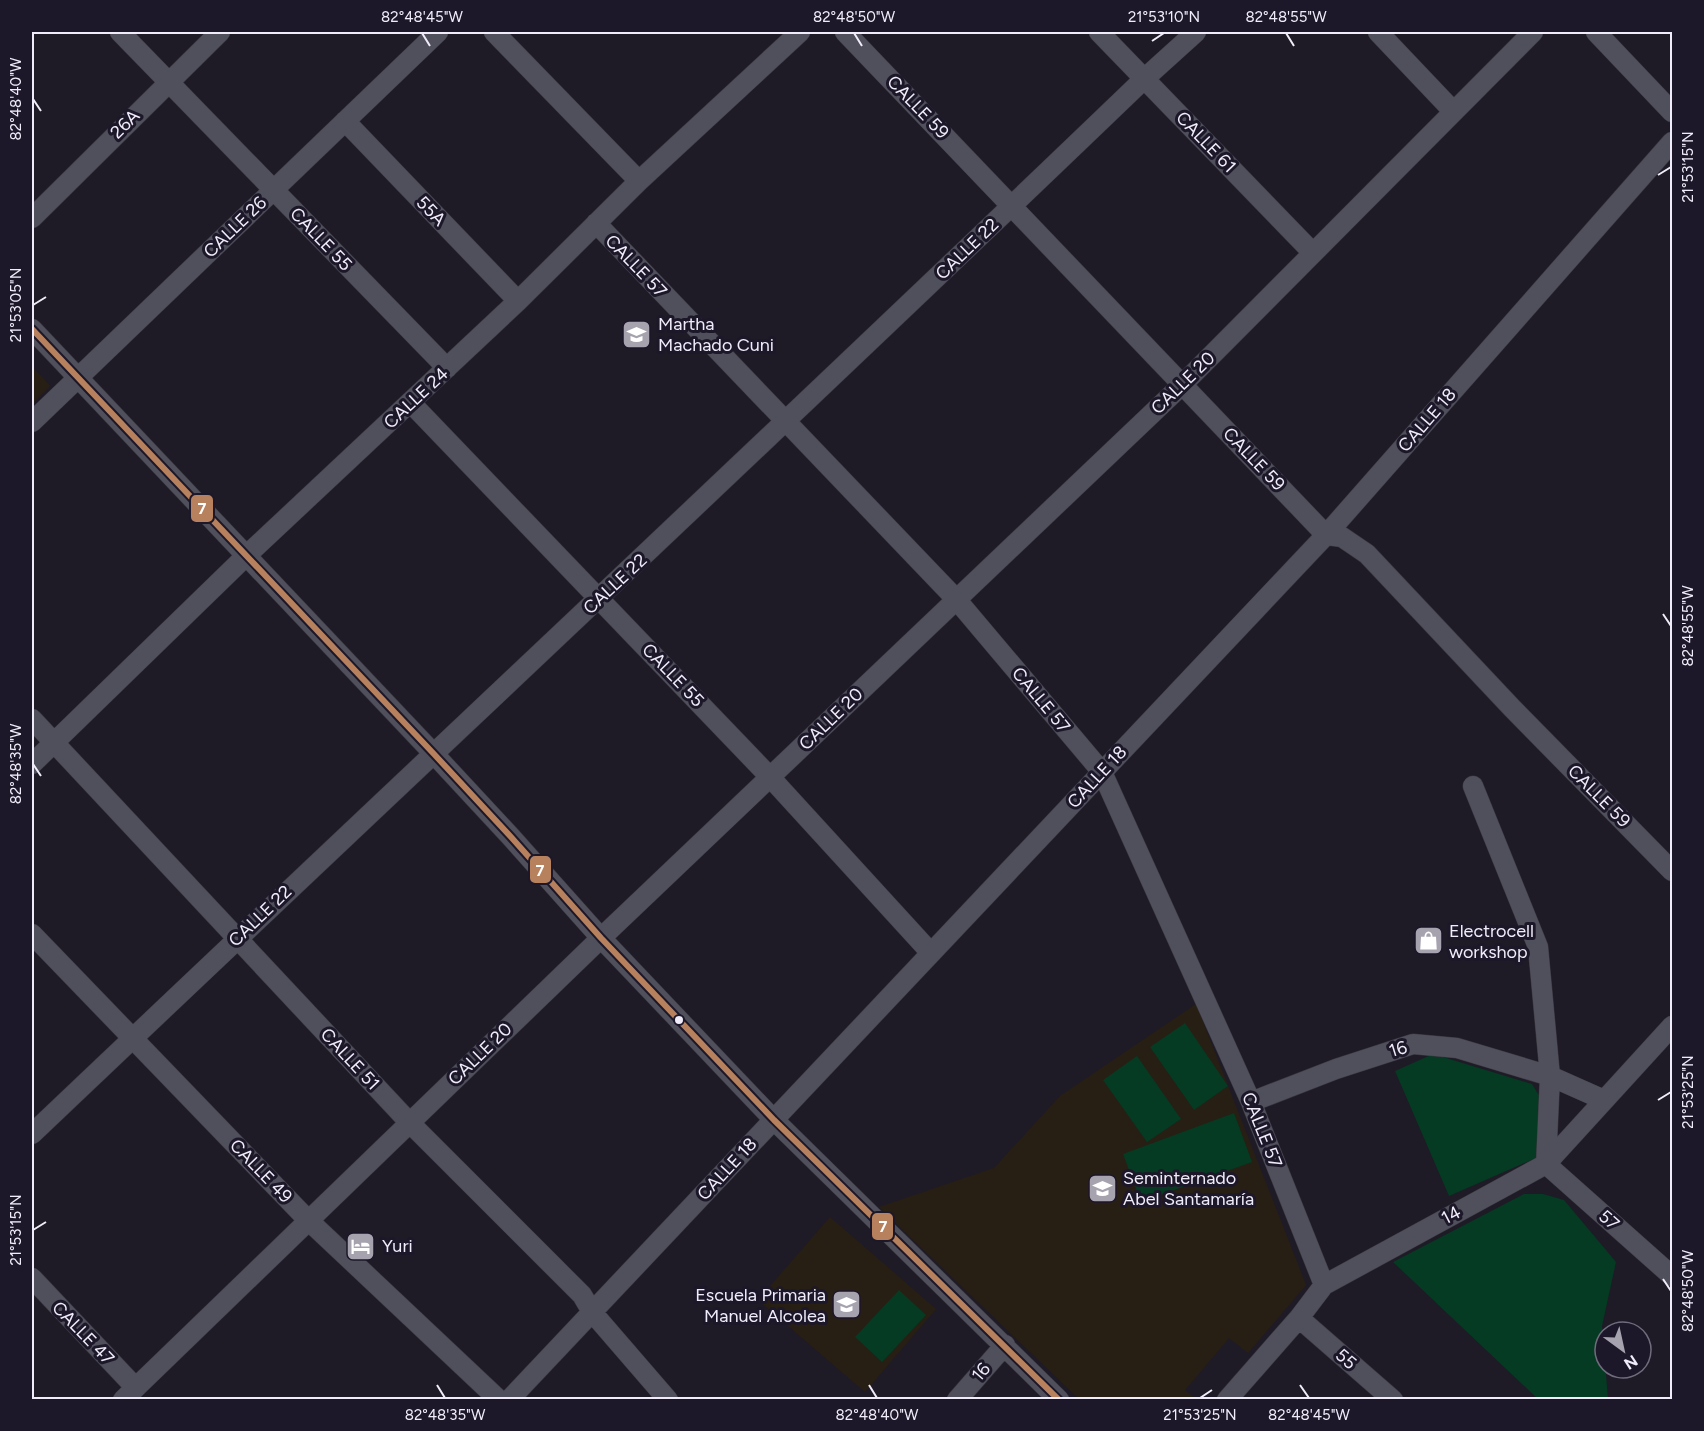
<svg xmlns="http://www.w3.org/2000/svg" width="1704" height="1431" viewBox="0 0 1704 1431" font-family="Figtree,sans-serif">
  <style>
    .education { fill: #281f14 }
    .green { fill: #053a23 }
    .lines { fill: none; stroke-linecap: round; stroke-linejoin: round }
    .minor-casing { stroke: #38353e; stroke-width: 21 }
    .minor { stroke: #4f505b; stroke-width: 20 }
    .bus-1-casing { stroke: #1d172a; stroke-width: 10 }
    .bus-1 { stroke: #b6815c; stroke-width: 6 }
    .ticks { fill: none; stroke: #f0ecf9; stroke-width: 2 }
    .bus-dot { fill: #f0ecf9; stroke: #1d172a; stroke-width: 2 }
    .labels { text-anchor: middle; dominant-baseline: central; stroke-width: 6; stroke-linejoin: round; paint-order: stroke }
    .street-label { font-size: 18px; fill: #f0ecf9; stroke: #1d172a }
    .poi-label { font-size: 18px; fill: #f0ecf9; stroke: #1d172a; text-anchor: start }
    .line-badge { stroke: #1d172a; stroke-width: 2 }
    .badge-label { font-size: 16px; text-anchor: middle; font-weight: bold; fill: #fff }
    .neatline { fill: none; stroke: #f0ecf9; stroke-width: 2 }
    .ticks-label { font-size: 15px; text-anchor: middle; fill: #f0ecf9 }
  </style>
  <rect width="100%" height="100%" fill="#1e1b26"/>
  <path class="education" d="M32 366 50 386 32 404Z
    M1196 1004 1306 1285 1248 1353 1229 1338 1185 1390 1196 1399H1079L879 1207 994 1168 1060 1096Z
    M830 1217 936 1309 865 1392 758 1300Z"/>
  <path class="green" d="M1185 1023 1228 1086 1194 1110 1150 1047Z
    M1433 1054 1532 1084 1543 1102 1536 1158 1449 1196 1395 1071Z
    M1137 1056 1181 1119 1147 1142 1103 1080Z
    M1234 1113 1252 1162 1141 1202 1123 1154Z
    M1524 1194H1543L1564 1200 1616 1262 1602 1326 1608 1399H1538L1393 1262Z
    M899 1290 926 1315 882 1362 855 1337Z"/>
  <g class="lines">
    <defs>
      <path id="minor" d="M120 32 447 368
        M494 32 639 181
        M845 32 1326 535 1342 537 1367 554 1512 708 1672 871
        M1099 32 1313 253
        M1378 32 1453 111
        M1596 32 1672 112
        M345 121 518 301
        M32 218 220 32
        M596 223 956 599 1102 772 1251 1102 1324 1285
        M32 329 433 753 511 837 601 938 774 1120 1059 1400
        M410 402 770 777 931 953
        M32 422 438 32
        M32 719 409 1122 582 1295 592 1312 668 1400
        M32 764 247 555 518 301 639 181 800 32
        M1473 786 1538 947 1550 1076 1546 1164
        M32 934 308 1220 499 1400
        M1251 1102 1336 1069 1413 1044 1457 1048 1550 1076 1604 1100
        M32 1134C402 782 776 433 1144 79L1196 32
        M1546 1164 1672 1276
        M32 1278 135 1387
        M1299 1318 1393 1400
        M123 1400 601 938 1183 384 1533 32
        M509 1400 1326 535 1672 142
        M957 1400 1005 1345
        M1227 1400 1299 1318 1324 1285 1546 1164 1672 1026"/>
    </defs>
    <use href="#minor" class="minor-casing"/>
    <use href="#minor" class="minor"/>
    <defs>
      <path id="bus-1" d="M32 329 433 753 511 837 601 938 774 1120 1059 1400"/>
    </defs>
    <use href="#bus-1" class="bus-1-casing"/>
    <use href="#bus-1" class="bus-1"/>
  </g>
  <path class="ticks" d="M422 33 430 46M854 33 862 46M1286 33 1294 46M1152 41 1164 33M33 99 41 111M1658 175 1671 167M33 305 46 297M1663 614 1671 626M33 764 41 776M1658 1100 1671 1092M33 1230 46 1222M1663 1279 1671 1291M437 1385 445 1398M869 1385 877 1398M1300 1385 1309 1398M1200 1398 1212 1390"/>
  <defs>
    <symbol id="school-square" viewBox="-11 -11 22 22"><rect x="-9" y="-9" width="18" height="18" rx="4" fill="#a6a3af" stroke="#1d172a"/><path d="M0-5L7-2L0 1L-7-2ZM-4 1L0 2.5L4 1V4Q0 6-4 4Z" fill="#fff"/></symbol>
    <symbol id="shop-square" viewBox="-11 -11 22 22"><rect x="-9" y="-9" width="18" height="18" rx="4" fill="#a6a3af" stroke="#1d172a"/><path d="M-5-2.5h2.3a2.7 3.5 0 0 1 5.4 0H5L5.5 6h-11ZM-1.5-2.5h3a1.5 2.3 0 0 0-3 0Z" fill="#fff"/></symbol>
    <symbol id="hotel-square" viewBox="-11 -11 22 22"><rect x="-9" y="-9" width="18" height="18" rx="4" fill="#a6a3af" stroke="#1d172a"/><path d="M-6-4.5h1.5V1H6V5H4.5V3h-9V5H-6ZM-4 0a1.8 1.8 0 1 1 3.6 0ZM.5 0V-2.5h3Q6-2.5 6 0Z" fill="#fff"/></symbol>
  </defs>
  <g fill-rule="evenodd">
    <use href="#school-square" x="620" y="318" width="33" height="33"/>
    <use href="#shop-square" x="1412" y="924" width="33" height="33"/>
    <use href="#school-square" x="1086" y="1172" width="33" height="33"/>
    <use href="#hotel-square" x="344" y="1230" width="33" height="33"/>
    <use href="#school-square" x="830" y="1288" width="33" height="33"/>
  </g>
  <circle class="bus-dot" cx="679" cy="1020" r="5"/>
  <g class="labels">
    <g class="street-label">
      <text transform="translate(918 107) rotate(46)">CALLE 59</text>
      <text transform="translate(125 124) rotate(-45)">26A</text>
      <text transform="translate(1206 142) rotate(46)">CALLE 61</text>
      <text transform="translate(431 211) rotate(46)">55A</text>
      <text transform="translate(235 227) rotate(-44)">CALLE 26</text>
      <text transform="translate(321 239) rotate(46)">CALLE 55</text>
      <text transform="translate(967 249) rotate(-44)">CALLE 22</text>
      <text transform="translate(636 266) rotate(46)">CALLE 57</text>
      <text transform="translate(1183 383) rotate(-44)">CALLE 20</text>
      <text transform="translate(416 398) rotate(-43)">CALLE 24</text>
      <text transform="translate(1427 420) rotate(-49)">CALLE 18</text>
      <text transform="translate(1254 459) rotate(46)">CALLE 59</text>
      <text transform="translate(615 584) rotate(-43)">CALLE 22</text>
      <text transform="translate(673 675) rotate(46)">CALLE 55</text>
      <text transform="translate(1041 700) rotate(50)">CALLE 57</text>
      <text transform="translate(831 719) rotate(-44)">CALLE 20</text>
      <text transform="translate(1097 777) rotate(-47)">CALLE 18</text>
      <text transform="translate(1599 796) rotate(45)">CALLE 59</text>
      <text transform="translate(260 916) rotate(-44)">CALLE 22</text>
      <text transform="translate(1398 1049) rotate(-17)">16</text>
      <text transform="translate(480 1054) rotate(-44)">CALLE 20</text>
      <text transform="translate(350 1059) rotate(47)">CALLE 51</text>
      <text transform="translate(1262 1130) rotate(68)">CALLE 57</text>
      <text transform="translate(727 1169) rotate(-47)">CALLE 18</text>
      <text transform="translate(261 1171) rotate(46)">CALLE 49</text>
      <text transform="translate(1451 1215) rotate(-28)">14</text>
      <text transform="translate(1609 1220) rotate(41)">57</text>
      <text transform="translate(83 1333) rotate(46)">CALLE 47</text>
      <text transform="translate(1346 1359) rotate(41)">55</text>
      <text transform="translate(981 1372) rotate(-49)">16</text>
    </g>
    <g class="poi-label">
      <text x="658" y="324">Martha<tspan x="658" dy="21">Machado Cuni</tspan></text>
      <text x="1449" y="931">Electrocell<tspan x="1449" dy="21">workshop</tspan></text>
      <text x="1123" y="1178">Seminternado<tspan x="1123" dy="21">Abel Santamaría</tspan></text>
      <text x="382" y="1246">Yuri</text>
      <text x="826" y="1295" text-anchor="end">Escuela Primaria<tspan x="826" dy="21">Manuel Alcolea</tspan></text>
    </g>
  </g>
  <g class="line-badge">
    <rect x="190" y="494" width="24" height="29" rx="6" fill="#b6815c"/>
    <rect x="529" y="855" width="23" height="29" rx="6" fill="#b6815c"/>
    <rect x="871" y="1212" width="23" height="29" rx="6" fill="#b6815c"/>
  </g>
  <g class="badge-label">
    <text x="202" y="514">7</text>
    <text x="540" y="876">7</text>
    <text x="883" y="1232">7</text>
  </g>
  <rect width="1704" height="1431" fill="none" stroke="#1d172a" stroke-width="66"/>
  <g transform="translate(1623 1350) rotate(147)"><circle r="28" fill="#1d172a" stroke="#716c7d" stroke-width="1.5"/>
  <path d="M0-4.5L10 22L0 15L-10 22Z" fill="#a6a3af"/>
  <text y="-9" font-size="16" font-weight="bold" text-anchor="middle" fill="#f0ecf9">N</text>
  </g>
  <rect x="33" y="33" width="1638" height="1365" class="neatline"/>
  <g class="ticks-label">
    <text x="422" y="22">82°48'45"W</text>
    <text x="854" y="22">82°48'50"W</text>
    <text x="1164" y="22">21°53'10"N</text>
    <text x="1286" y="22">82°48'55"W</text>
    <text transform="translate(16 99) rotate(-90)" y="5">82°48'40"W</text>
    <text transform="translate(1688 167) rotate(-90)" y="5">21°53'15"N</text>
    <text transform="translate(16 305) rotate(-90)" y="5">21°53'05"N</text>
    <text transform="translate(1688 626) rotate(-90)" y="5">82°48'55"W</text>
    <text transform="translate(16 764) rotate(-90)" y="5">82°48'35"W</text>
    <text transform="translate(1688 1092) rotate(-90)" y="5">21°53'25"N</text>
    <text transform="translate(16 1230) rotate(-90)" y="5">21°53'15"N</text>
    <text transform="translate(1688 1291) rotate(-90)" y="5">82°48'50"W</text>
    <text x="445" y="1420">82°48'35"W</text>
    <text x="877" y="1420">82°48'40"W</text>
    <text x="1200" y="1420">21°53'25"N</text>
    <text x="1309" y="1420">82°48'45"W</text>
  </g>
</svg>
